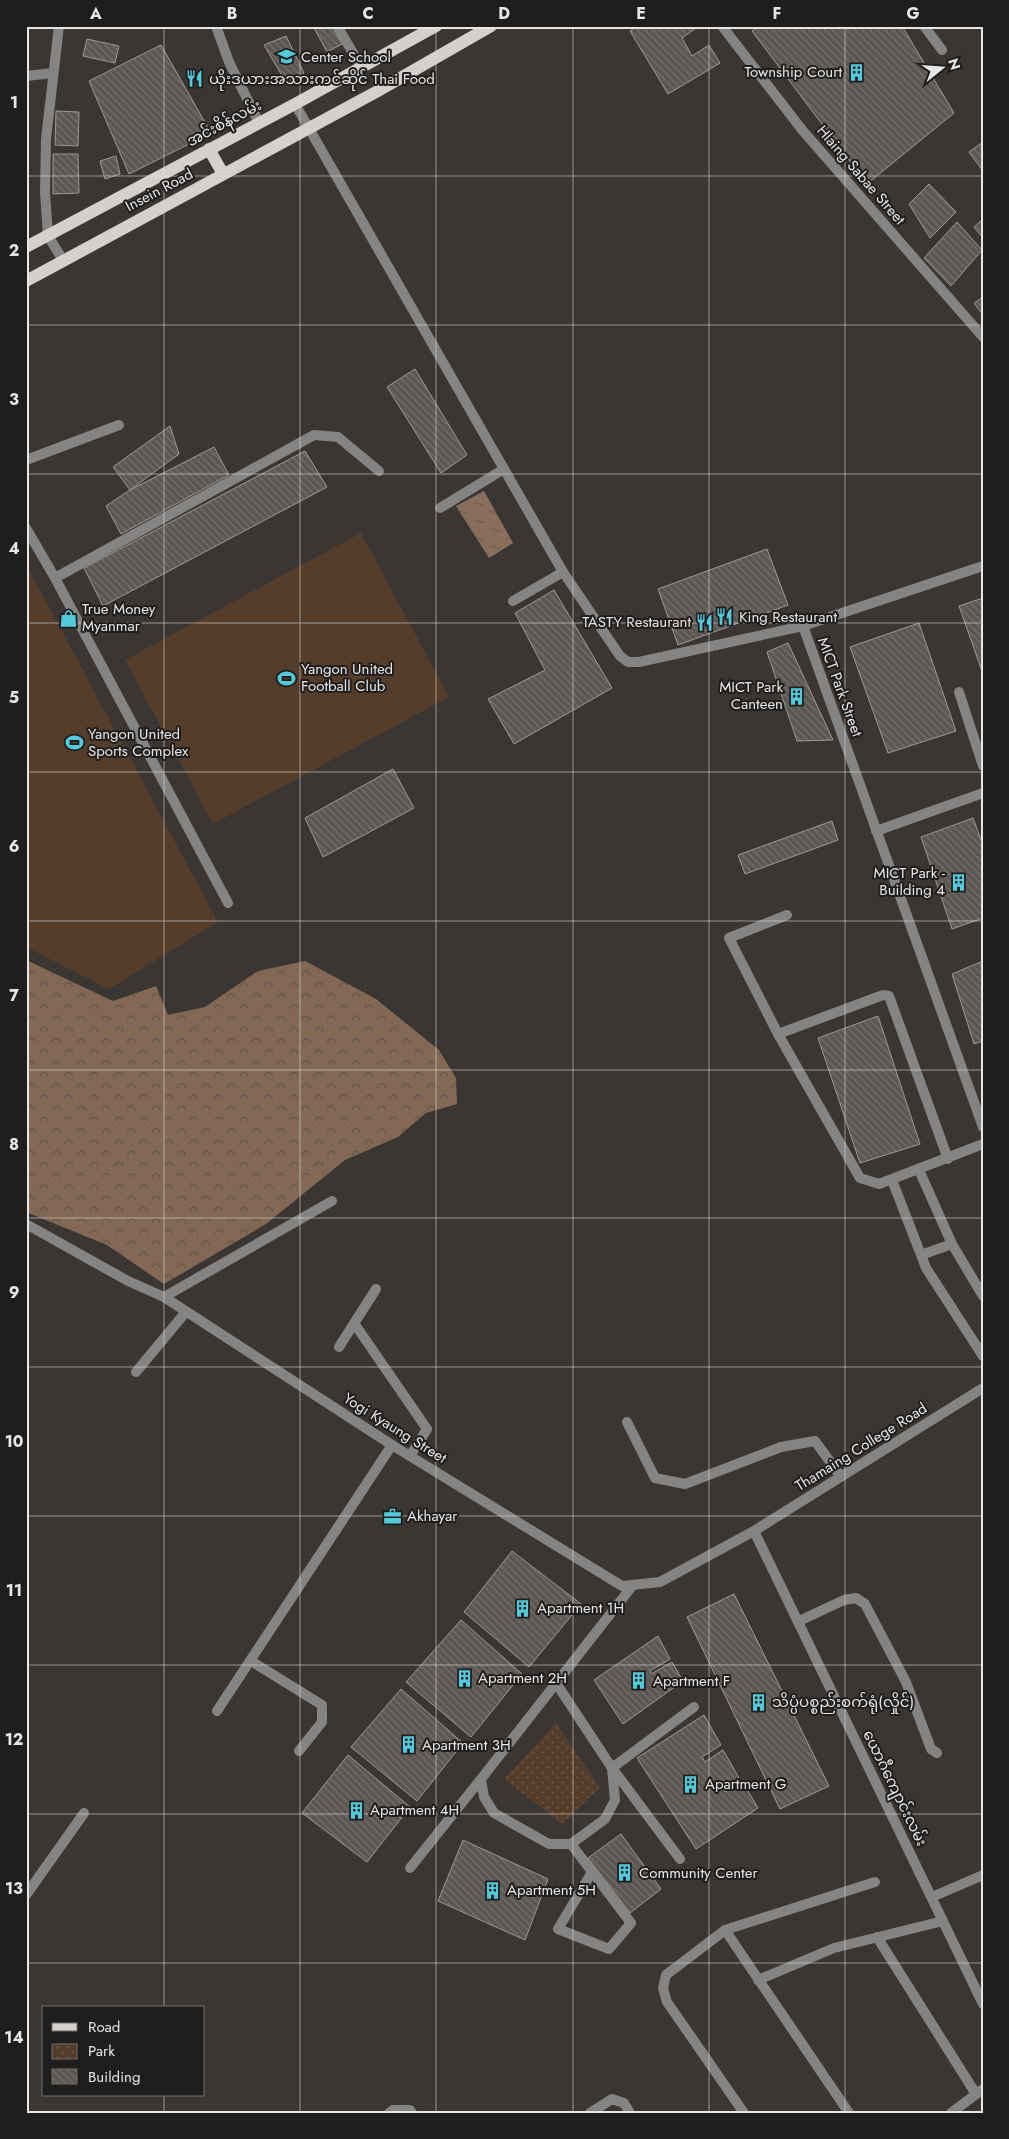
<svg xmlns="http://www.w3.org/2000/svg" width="1009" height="2139" viewBox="0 0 1009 2139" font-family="Jost,'Noto Sans Myanmar',sans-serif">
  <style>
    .green { fill: #543d2b }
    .forest { fill: url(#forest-crowns) }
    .park { fill: url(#park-dots) }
    .water { fill: url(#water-ripples) }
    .building { fill: url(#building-back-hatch); stroke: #9e9995 }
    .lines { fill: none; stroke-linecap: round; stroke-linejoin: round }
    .lane { stroke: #868482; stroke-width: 10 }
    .street { stroke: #868482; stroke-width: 10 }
    .primary { stroke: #d4d0cd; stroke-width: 12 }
    .grid { fill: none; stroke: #e8e6e4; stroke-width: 1; stroke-opacity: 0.55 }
    .labels { text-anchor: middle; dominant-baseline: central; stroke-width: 4; stroke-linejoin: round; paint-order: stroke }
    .poi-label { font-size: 15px; fill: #e8e6e4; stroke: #201e1d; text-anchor: start }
    .street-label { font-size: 15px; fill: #e8e6e4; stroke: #201e1d }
    .neatline { fill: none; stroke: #e8e6e4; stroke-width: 2 }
    .grid-label { font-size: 16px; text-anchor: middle; font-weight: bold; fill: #e8e6e4 }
  </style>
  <defs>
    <pattern id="forest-crowns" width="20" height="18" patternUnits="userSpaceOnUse" patternTransform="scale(1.25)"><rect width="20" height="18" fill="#836855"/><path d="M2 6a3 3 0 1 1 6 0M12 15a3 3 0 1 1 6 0" fill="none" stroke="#64564c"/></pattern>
    <pattern id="park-dots" width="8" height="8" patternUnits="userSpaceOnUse" patternTransform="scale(1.25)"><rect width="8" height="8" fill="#543d2b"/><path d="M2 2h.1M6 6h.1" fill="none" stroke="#6d594a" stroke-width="1.8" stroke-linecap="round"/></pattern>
    <pattern id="water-ripples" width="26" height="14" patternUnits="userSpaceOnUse" patternTransform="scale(1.25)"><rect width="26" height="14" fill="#896e5b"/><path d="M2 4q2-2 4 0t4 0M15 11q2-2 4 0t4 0" fill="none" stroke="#6b5c51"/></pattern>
    <pattern id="building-back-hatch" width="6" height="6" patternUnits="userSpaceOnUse" patternTransform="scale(1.25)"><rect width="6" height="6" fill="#5b5753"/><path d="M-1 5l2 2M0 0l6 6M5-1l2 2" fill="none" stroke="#736f6c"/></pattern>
  </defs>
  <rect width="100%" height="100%" fill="#3a3633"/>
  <path class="green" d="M361 533 449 697 213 824 125 660Z
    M26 564 218 922 109 989 26 947Z"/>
  <path class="forest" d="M26 960 113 1001 156 986 168 1015 205 1007 258 971 305 961 376 999 439 1050 456 1078 457 1104 426 1113 398 1137 345 1160 266 1224 164 1284 107 1245 26 1212Z"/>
  <path class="park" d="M556 1723 600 1788 562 1824 504 1779Z"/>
  <path class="water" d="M484 491 513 543 489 558 456 506Z"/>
  <path class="building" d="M313 26H332L342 44 327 52Z
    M637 26H699L682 38 692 56 709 45 720 63 668 94 630 31Z
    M759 26H902L954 113 867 184 752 31Z
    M286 36 304 73 287 84 264 45Z
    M87 39 119 46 115 63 83 56Z
    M161 45 211 133 129 174 89 81Z
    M56 111 79 112 78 146 55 145Z
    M983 142V171L969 152Z
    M53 154H78L79 193 53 194Z
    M116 156 120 174 105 179 100 161Z
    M929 184 956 212 930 238 909 204Z
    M983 219V238L974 227Z
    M957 222 982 250 951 286 924 258Z
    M983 297V315L974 303Z
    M415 369 467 455 441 473 387 387Z
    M170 426 179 454 130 490 113 467Z
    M214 447 229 475 121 534 106 506 130 490Z
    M305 451 327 487 103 606 84 568Z
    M767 549 788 605 678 645 658 589Z
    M554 590 612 688 514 744 488 699 545 670 515 613Z
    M983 598V674L959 606Z
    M919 623 956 731 888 753 850 647Z
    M788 643 833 740 797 741 767 652Z
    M393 769 414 808 323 857 305 818Z
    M973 818 983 845V918L952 929 921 837Z
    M832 821 838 840 745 874 738 855Z
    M983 961V1041L974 1044 952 974Z
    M878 1016 920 1144 860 1163 818 1038Z
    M512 1551 581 1604 529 1667 464 1612Z
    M734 1594 829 1786 780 1809 687 1617Z
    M461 1620 522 1674 471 1737 406 1682Z
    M658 1636 670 1659 650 1671 651 1674 672 1662 683 1681 623 1724 594 1680Z
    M401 1689 463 1743 417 1801 351 1747Z
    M704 1715 721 1745 702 1757 705 1762 723 1750 739 1778 723 1788 725 1792 742 1781 758 1808 696 1849 637 1758Z
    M348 1755 410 1807 367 1862 302 1813Z
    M621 1834 661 1889 630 1913 588 1858Z
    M463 1840 548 1879 525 1940 438 1901Z"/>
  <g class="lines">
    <path class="lane" d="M722 26 803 131 983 337
      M924 26 942 50
      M26 460 119 425
      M440 508 504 469
      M26 528 55 578 228 903
      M55 578 314 435 338 437 379 471
      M513 601 563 572
      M959 692 983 766
      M787 915 729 938 778 1034 860 1178 879 1184 983 1144
      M778 1034 883 995 889 996 948 1159
      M919 1170 952 1244 983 1296
      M892 1180 926 1268 983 1356
      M921 1255 952 1244
      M164 1297 332 1201
      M354 1323 427 1429 410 1456
      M339 1347 376 1289
      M136 1372 185 1313
      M627 1422 655 1478 685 1484 781 1447 815 1441 841 1477
      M799 1621 844 1600 856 1598 865 1604 906 1682 931 1749 937 1753
      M251 1661 322 1705V1722L299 1751
      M217 1711 392 1445
      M725 1930 849 2113
      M877 1937 976 2094
      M758 1980 834 1948 943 1921
      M389 2113 393 2110H410L412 2113
      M590 2113 612 2099 624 2103 630 2113
      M744 2113 667 2002 663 1988 666 1975 725 1930 875 1882
      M951 2113 983 2089"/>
    <path class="street" d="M59 26 46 139 45 192 48 236 63 260
      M216 26 229 62 259 123
      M337 26 362 68
      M26 76 53 73
      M295 104 563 572 620 656 628 662H639L803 626 983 1127
      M803 626 983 566
      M876 831 983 793
      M26 1224 128 1281 164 1297 392 1445 622 1586 660 1582 754 1531 983 1388
      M754 1531 983 2004
      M556 1683 612 1768 615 1800 605 1819 571 1844H549L494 1813 484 1797 481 1779 633 1585
      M571 1844 631 1923 609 1949 558 1929 592 1872
      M680 1859 612 1768 694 1707
      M410 1868 481 1779
      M26 1895 84 1813
      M932 1897 983 1875"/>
    <path class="primary" d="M209 149 223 174
      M26 247 295 104 436 26
      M26 281 376 92 491 26"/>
  </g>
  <path class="grid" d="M164 26V2008M300 26V2113M436 26V2113M573 26V2113M709 26V2113M845 26V2113M26 176H983M26 325H983M26 474H983M26 623H983M26 772H983M26 921H983M26 1070H983M26 1218H983M26 1367H983M26 1516H983M26 1665H983M26 1814H983M26 1963H983M164 2095V2113"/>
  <defs>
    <symbol id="school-bare" viewBox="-9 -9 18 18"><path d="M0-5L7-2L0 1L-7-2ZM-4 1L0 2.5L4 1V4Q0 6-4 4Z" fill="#53cadc" stroke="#201e1d" stroke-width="2.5" paint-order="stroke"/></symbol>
    <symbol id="building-bare" viewBox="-9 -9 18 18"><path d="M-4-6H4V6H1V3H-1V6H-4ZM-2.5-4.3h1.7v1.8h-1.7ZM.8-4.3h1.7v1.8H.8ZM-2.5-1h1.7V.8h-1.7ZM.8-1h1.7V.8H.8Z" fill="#53cadc" stroke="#201e1d" stroke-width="2.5" paint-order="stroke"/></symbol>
    <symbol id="restaurant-bare" viewBox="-9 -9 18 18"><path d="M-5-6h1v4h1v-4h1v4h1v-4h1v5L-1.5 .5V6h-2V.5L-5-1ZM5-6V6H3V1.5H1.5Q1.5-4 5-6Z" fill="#53cadc" stroke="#201e1d" stroke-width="2.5" paint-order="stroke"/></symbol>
    <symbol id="shop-bare" viewBox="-9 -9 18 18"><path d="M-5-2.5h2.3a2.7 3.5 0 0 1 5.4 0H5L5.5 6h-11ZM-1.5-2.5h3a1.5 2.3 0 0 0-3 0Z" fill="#53cadc" stroke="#201e1d" stroke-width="2.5" paint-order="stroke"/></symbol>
    <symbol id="stadium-bare" viewBox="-9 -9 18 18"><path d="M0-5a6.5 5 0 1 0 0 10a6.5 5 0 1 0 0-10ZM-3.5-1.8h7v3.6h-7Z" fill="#53cadc" stroke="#201e1d" stroke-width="2.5" paint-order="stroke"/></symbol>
    <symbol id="office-bare" viewBox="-9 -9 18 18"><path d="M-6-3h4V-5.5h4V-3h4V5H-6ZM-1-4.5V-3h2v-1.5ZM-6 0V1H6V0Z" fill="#53cadc" stroke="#201e1d" stroke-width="2.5" paint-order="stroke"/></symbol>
  </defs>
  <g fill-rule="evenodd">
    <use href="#school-bare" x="274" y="44" width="25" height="25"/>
    <use href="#building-bare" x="844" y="60" width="25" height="25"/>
    <use href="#restaurant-bare" x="182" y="66" width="25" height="25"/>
    <use href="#restaurant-bare" x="712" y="604" width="25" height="25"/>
    <use href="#shop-bare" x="56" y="606" width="25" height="25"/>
    <use href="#restaurant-bare" x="692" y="610" width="25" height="25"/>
    <use href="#stadium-bare" x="274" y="666" width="25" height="25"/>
    <use href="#building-bare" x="784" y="684" width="25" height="25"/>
    <use href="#stadium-bare" x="62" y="730" width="25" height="25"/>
    <use href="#building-bare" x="946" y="870" width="25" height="25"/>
    <use href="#office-bare" x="380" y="1504" width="25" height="25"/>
    <use href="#building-bare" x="510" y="1596" width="25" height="25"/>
    <use href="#building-bare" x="452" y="1666" width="25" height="25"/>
    <use href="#building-bare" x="626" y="1668" width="25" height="25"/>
    <use href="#building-bare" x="746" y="1690" width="25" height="25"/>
    <use href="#building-bare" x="396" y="1732" width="25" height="25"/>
    <use href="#building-bare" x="678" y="1772" width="25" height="25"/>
    <use href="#building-bare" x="344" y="1798" width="25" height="25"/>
    <use href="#building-bare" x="612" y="1860" width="25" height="25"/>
    <use href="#building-bare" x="480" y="1878" width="25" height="25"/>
  </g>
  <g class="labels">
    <g class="poi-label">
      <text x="301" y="57">Center School</text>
      <text x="842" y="72" text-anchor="end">Township Court</text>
      <text x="209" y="79">ယိုးဒယားအသားကင်ဆိုင် Thai Food</text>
      <text x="82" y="609">True Money<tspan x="82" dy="17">Myanmar</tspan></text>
      <text x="739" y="617">King Restaurant</text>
      <text x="691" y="622" text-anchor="end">TASTY Restaurant</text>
      <text x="301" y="669">Yangon United<tspan x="301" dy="17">Football Club</tspan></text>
      <text x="783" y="687" text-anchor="end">MICT Park<tspan x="783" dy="17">Canteen</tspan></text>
      <text x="88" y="734">Yangon United<tspan x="88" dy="17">Sports Complex</tspan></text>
      <text x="945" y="873" text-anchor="end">MICT Park -<tspan x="945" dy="17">Building 4</tspan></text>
      <text x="407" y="1516">Akhayar</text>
      <text x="537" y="1608">Apartment 1H</text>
      <text x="478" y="1678">Apartment 2H</text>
      <text x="653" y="1681">Apartment F</text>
      <text x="772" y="1702">သိပ္ပံပစ္စည်းစက်ရုံ(လှိုင်)</text>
      <text x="422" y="1745">Apartment 3H</text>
      <text x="705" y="1784">Apartment G</text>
      <text x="370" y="1810">Apartment 4H</text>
      <text x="639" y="1873">Community Center</text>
      <text x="507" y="1890">Apartment 5H</text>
    </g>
    <g class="street-label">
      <text transform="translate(224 123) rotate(-28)">အင်းစိန်လမ်း</text>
      <text transform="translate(861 175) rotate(49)">Hlaing Sabae Street</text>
      <text transform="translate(159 190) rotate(-28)">Insein Road</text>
      <text transform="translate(840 687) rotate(70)">MICT Park Street</text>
      <text transform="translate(395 1428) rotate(32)">Yogi Kyaung Street</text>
      <text transform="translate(861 1447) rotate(-32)">Thamaing College Road</text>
      <text transform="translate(895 1788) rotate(64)">ယောဂီကျောင်းလမ်း</text>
    </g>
  </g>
  <rect width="1009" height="2139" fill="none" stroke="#201e1d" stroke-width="55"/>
  <rect x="42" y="2006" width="162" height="90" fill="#201e1d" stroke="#706e6d"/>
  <rect x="52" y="2023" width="25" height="8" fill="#d4d0cd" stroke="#706e6d"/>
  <text x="88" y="2032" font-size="15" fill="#e8e6e4">Road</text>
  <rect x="52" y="2044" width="25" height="15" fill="url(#park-dots)" stroke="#706e6d"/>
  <text x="88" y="2056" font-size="15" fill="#e8e6e4">Park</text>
  <rect x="52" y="2069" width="25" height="15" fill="url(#building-back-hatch)" stroke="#706e6d"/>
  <text x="88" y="2082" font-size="15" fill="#e8e6e4">Building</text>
  <g transform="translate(942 68) rotate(73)" stroke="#201e1d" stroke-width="4" paint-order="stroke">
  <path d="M0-4L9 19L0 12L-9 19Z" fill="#e8e6e4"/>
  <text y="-8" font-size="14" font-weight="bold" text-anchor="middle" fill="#e8e6e4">N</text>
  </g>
  <rect x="28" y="28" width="954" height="2084" class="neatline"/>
  <g class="grid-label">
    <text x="96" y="19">A</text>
    <text x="232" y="19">B</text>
    <text x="368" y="19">C</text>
    <text x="504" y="19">D</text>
    <text x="641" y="19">E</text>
    <text x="777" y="19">F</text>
    <text x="913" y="19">G</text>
    <text x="14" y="108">1</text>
    <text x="14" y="256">2</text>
    <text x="14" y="405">3</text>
    <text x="14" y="554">4</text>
    <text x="14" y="703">5</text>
    <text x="14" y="852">6</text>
    <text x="14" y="1001">7</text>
    <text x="14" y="1150">8</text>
    <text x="14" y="1298">9</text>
    <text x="14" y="1447">10</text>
    <text x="14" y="1596">11</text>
    <text x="14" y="1745">12</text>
    <text x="14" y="1894">13</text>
    <text x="14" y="2043">14</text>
  </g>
</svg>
